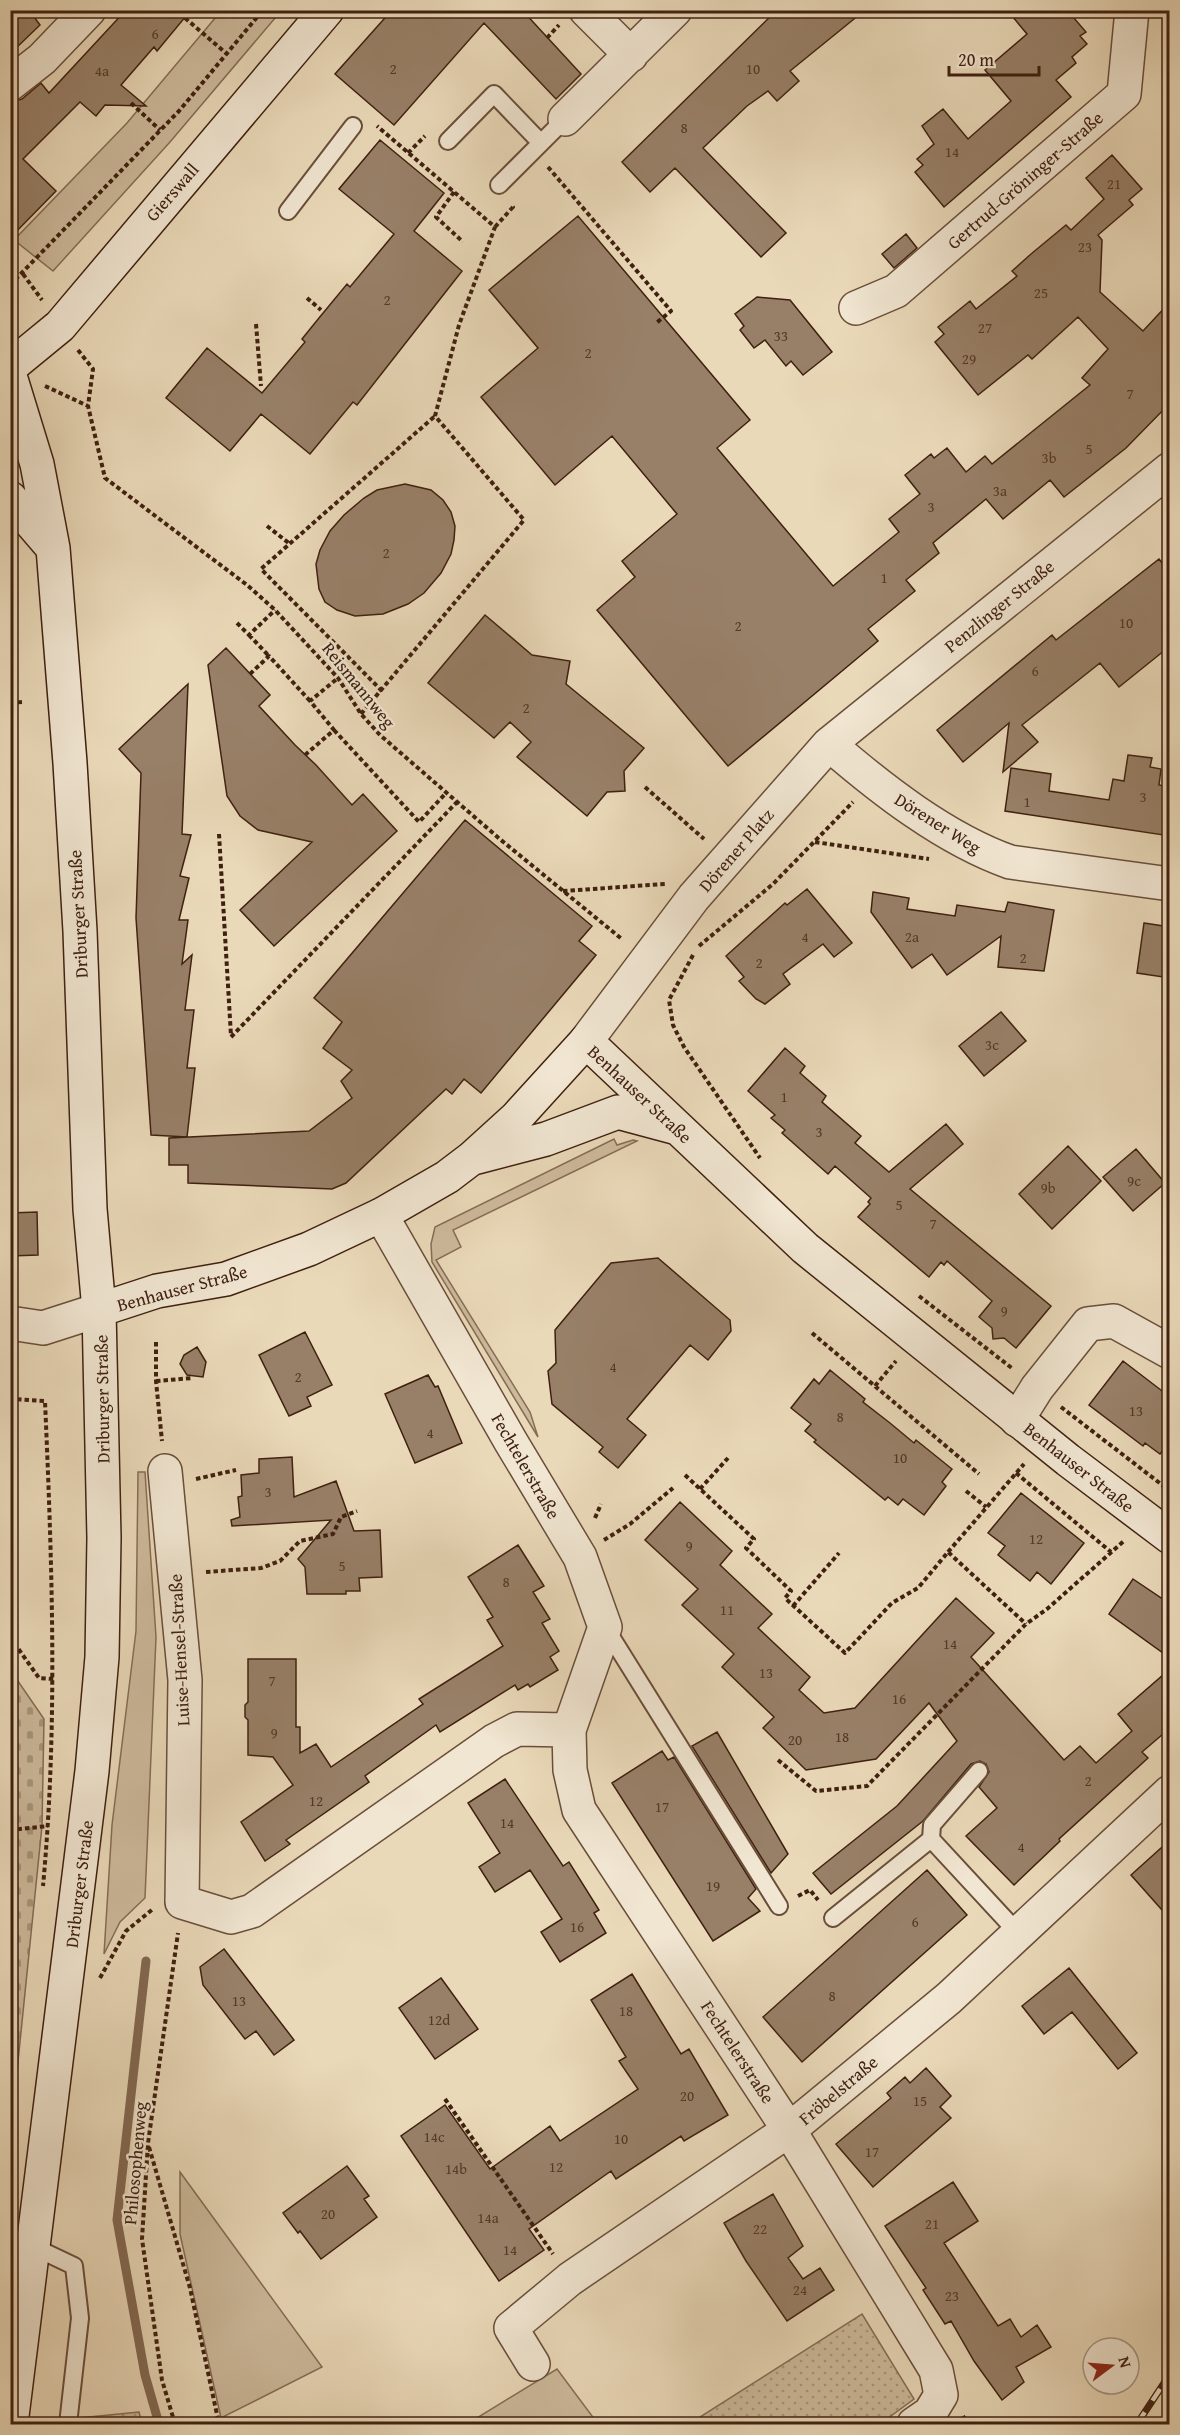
<svg xmlns="http://www.w3.org/2000/svg" width="1180" height="2435" viewBox="0 0 1180 2435" font-family="'Gentium Book Plus',serif">
  <style>
    .grass { fill: #cdba9c; stroke: #866d56; stroke-width: 1.5 }
    .cemetery { fill: url(#cemetery-stones); stroke: #866d56; stroke-width: 1.5 }
    .garden { fill: url(#garden-dots); stroke: #866d56; stroke-width: 1.5 }
    .lines { fill: none; stroke-linecap: round; stroke-linejoin: round }
    .stream { stroke: #836953; stroke-width: 9 }
    .building { fill: #988068; stroke: #3f2010; stroke-width: 1.5 }
    .lane-casing { stroke: #6a4e3a; stroke-width: 20 }
    .street-casing { stroke: #6a4e3a; stroke-width: 36 }
    .secondary-casing { stroke: #3f2010; stroke-width: 36 }
    .path { stroke: #3f2010; stroke-width: 4; stroke-dasharray: 4.5 3; stroke-linecap: butt }
    .lane { stroke: #f1e6d2; stroke-width: 16 }
    .street { stroke: #f1e6d2; stroke-width: 33 }
    .secondary { stroke: #f1e6d2; stroke-width: 33 }
    .rail-casing { stroke: #3f2010; stroke-width: 7 }
    .rail { stroke: #f1e6d2; stroke-width: 4.5; stroke-dasharray: 14; stroke-linecap: butt }
    .labels { text-anchor: middle; dominant-baseline: central; stroke-width: 5; stroke-linejoin: round; paint-order: stroke }
    .number-label { font-size: 15px; fill: #553826 }
    .street-label { font-size: 18px; fill: #3f2010; stroke: #f1e6d2 }
  </style>
  <defs>
    <pattern id="cemetery-stones" width="16" height="16" patternUnits="userSpaceOnUse" patternTransform="scale(1.5)"><rect width="16" height="16" fill="#cdba9c"/><path d="M2 7V4a2 2 0 0 1 4 0v3zM10 15v-3a2 2 0 0 1 4 0v3z" fill="#a8977e"/></pattern>
    <pattern id="garden-dots" width="8" height="8" patternUnits="userSpaceOnUse" patternTransform="scale(1.5)"><rect width="8" height="8" fill="#cdba9c"/><path d="M2 2h.1M6 6h.1" fill="none" stroke="#a8977e" stroke-width="1.8" stroke-linecap="round"/></pattern>
  </defs>
  <rect width="100%" height="100%" fill="#ead9b9"/>
  <filter id="stains"><feTurbulence type="fractalNoise" baseFrequency=".00333" numOctaves="4"/><feColorMatrix values="0 0 0 0 .2 0 0 0 0 .09 0 0 0 0 .02 0 0 0 .5 -.17"/></filter>
  <radialGradient id="worn" r=".72"><stop offset=".6" stop-color="#630" stop-opacity="0"/><stop offset="1" stop-color="#630" stop-opacity=".3"/></radialGradient>
  <path class="grass" d="M221 11H281L170 142 53 271 14 240 127 123Z
    M614 1139 617 1145 633 1140 637 1141 453 1230 461 1247 436 1260 530 1412 538 1437 432 1262 431 1244 435 1227Z
    M138 1472H145L156 1637 145 1898 120 1922 104 1954 112 1825 136 1631Z
    M180 2172 322 2367 221 2418 180 2234Z
    M557 2369 598 2424H467Z"/>
  <path class="cemetery" d="M11 1671 44 1719 42 1826 11 2130Z"/>
  <path class="garden" d="M862 2314 914 2399 880 2424H689Z
    M139 2412 142 2424H78L79 2418Z"/>
  <g class="lines">
    <path class="stream" d="M146 1961 117 2220 145 2375 159 2424"/>
  </g>
  <path class="building" d="M10 10H29L40 25 13 51 17 55 10 60Z
    M126 10H191L157 51 154 47 121 85 146 106 105 105 96 116 80 102 23 159 56 191 10 238V102L22 99 41 83 49 93Z
    M392 10H522L581 74 556 99 484 23 394 125 335 74Z
    M777 10H865L790 71 799 81 777 101 768 91 747 106 703 148 786 233 761 257 675 168 650 192 622 162Z
    M1007 10H1067L1086 32 1080 36 1087 44 1072 57 1076 63 1056 80 1071 97 944 207 915 172 923 165 917 159 934 144 922 126 943 109 968 139 1011 101 985 70 1027 34Z
    M380 140 444 193 414 231 462 271 357 405 353 402 310 454 261 414 230 451 166 398 207 348 262 393 305 342 302 339 319 318 347 284 350 287 394 234 339 189Z
    M1112 155 1142 189 1129 200 1133 205 1098 235 1102 240 1100 292 1143 331 1170 302V403L1126 448 1064 497 1050 480 1003 519 986 499 933 543 939 553 906 580 915 591 868 629 878 641 728 766 597 610 635 577 622 561 677 514 612 436 555 485 481 397 538 348 489 290 578 216 750 420 717 448 833 586 899 532 889 519 920 494 905 475 931 454 934 458 947 448 966 472 985 456 992 464 1090 385 1082 378 1108 349 1078 317 1032 359 1028 355 978 395 935 342 944 334 938 327 970 301 976 309 1017 276 1012 271 1031 254 1066 225 1071 230 1104 199 1086 178Z
    M906 234 917 248 894 268 882 254Z
    M757 297 790 300 832 352 803 375 791 361 786 366 765 340 754 348 740 330 744 326 735 314Z
    M405 484 431 490 443 500 451 512 455 526 454 540 451 554 441 573 424 593 408 604 383 614 355 616 337 610 325 602 319 589 316 564 320 550 330 531 344 515 364 498 377 490Z
    M1159 559 1170 573V646L1119 687 1100 663 1022 725 1038 742 1003 772 1009 723 963 762 937 730 1052 635 1056 640Z
    M485 615 532 655 570 661 566 684 644 748 624 771 625 791 607 792 587 816 517 757 531 742 510 722 494 738 428 683Z
    M226 648 270 695 259 706 295 745 316 765 352 805 363 794 397 831 274 946 240 910 312 842 258 830 240 816 227 796 208 665Z
    M188 684 182 834 191 835 180 876 189 878 179 920H188L182 964 192 955 185 1010H194L187 1068H195L187 1137 151 1135 136 918 141 773 119 749Z
    M1128 755 1152 758 1150 767 1161 769 1159 785 1170 787V836L1005 811 1011 768 1051 774 1049 791 1109 800 1113 779 1124 781Z
    M465 820 592 926 579 941 596 955 481 1093 464 1079 452 1094 446 1089 346 1183 332 1189 188 1183V1165H169V1138L309 1131 352 1098 341 1081 352 1070 323 1048 342 1022 314 998Z
    M807 889 852 943 834 957 823 944 783 974 790 984 765 1004 756 999 739 981 744 977 726 956 785 903 787 905Z
    M873 892 909 898 907 909 955 916 957 905 1005 912 1008 902 1054 910 1044 971 998 967 1001 936 947 975 932 954 912 968 871 912Z
    M1144 923 1170 927V978L1137 973Z
    M1001 1012 1026 1041 984 1076 959 1046Z
    M785 1048 805 1066 800 1073 826 1096 822 1102 861 1136 855 1143 889 1172 946 1124 963 1144 910 1189 1051 1306 1016 1348 1004 1338 993 1339 992 1328 979 1317 992 1301 947 1261 944 1265 941 1262 929 1277 858 1217 870 1204 868 1202 871 1198 835 1166 828 1174 782 1133 785 1130 771 1118 775 1115 748 1091Z
    M1068 1146 1101 1181 1052 1229 1019 1194Z
    M1136 1149 1165 1183 1133 1211 1103 1177Z
    M37 1212 38 1255 10 1256V1213Z
    M658 1258 730 1320 731 1331 708 1360 690 1345 627 1419 646 1435 618 1468 599 1452 603 1447 552 1404 548 1371 556 1363 555 1330 611 1263Z
    M305 1332 332 1385 307 1397 311 1406 289 1416 259 1355Z
    M197 1347 206 1362 203 1377 187 1375 180 1364 184 1355Z
    M1123 1361 1170 1397V1442L1160 1454 1145 1443 1143 1446 1089 1405Z
    M830 1370 865 1399 863 1402 890 1423 914 1443 916 1440 952 1469 942 1482 946 1486 924 1515 903 1499 898 1505 888 1497 885 1500 814 1442 816 1440 805 1431 811 1424 791 1408 814 1379 819 1384Z
    M428 1375 435 1387 438 1386 462 1443 415 1463 385 1394Z
    M292 1457 294 1497 336 1481 354 1531 380 1530 382 1577 359 1578 360 1591H346V1594H307L305 1567 298 1559 331 1520 232 1526 231 1520 240 1517 238 1497 242 1496 241 1475 259 1473V1459Z
    M1021 1493 1084 1543 1051 1584 1037 1572 1030 1581 998 1555 1005 1546 988 1533Z
    M680 1502 732 1551 720 1565 772 1614 758 1628 810 1677 799 1690 824 1713 855 1708 956 1598 994 1633 971 1657 1064 1760 1080 1746 1096 1763 1132 1731 1118 1714 1170 1669V1728L1142 1752 1148 1758 1059 1839 1060 1841 1014 1885 966 1836 997 1808 979 1787 989 1772 986 1764 980 1761 971 1764 923 1821 831 1894 813 1873 897 1806 957 1741 929 1703 876 1759 806 1770 763 1728 774 1717 722 1667 734 1654 682 1605 698 1589 645 1540Z
    M518 1545 544 1586 533 1592 550 1619 542 1623 559 1651 550 1657 558 1670 530 1687 528 1684 518 1690 515 1685 440 1732 436 1725 365 1776 369 1782 286 1840 290 1844 265 1861 241 1822 293 1785 273 1757 248 1755V1720L245 1717V1705L248 1702V1659H296V1727H300V1753L316 1744 331 1767 423 1704 419 1699 503 1646 487 1620 493 1617 468 1577Z
    M1133 1579 1170 1604V1658L1109 1614Z
    M717 1732 788 1854 771 1873 692 1746Z
    M662 1751 668 1760 674 1757 756 1889 748 1898 760 1911 713 1941 612 1783Z
    M505 1779 563 1866 569 1862 599 1910 594 1913 606 1933 560 1962 541 1932 562 1919 530 1870 495 1892 479 1867 500 1853 468 1803Z
    M1170 1840V1919L1131 1875Z
    M927 1870 967 1915 802 2062 763 2017Z
    M224 1949 294 2040 274 2055 256 2031 245 2039 203 1985 200 1967Z
    M1069 1968 1137 2053 1118 2069 1072 2012 1044 2034 1022 2006Z
    M632 1974 681 2054 689 2049 728 2115 684 2141 681 2136 616 2179 611 2171 529 2229 544 2250 499 2281 401 2136 445 2105 490 2169 550 2126 560 2141 638 2089 619 2061 626 2057 591 2000Z
    M441 1978 478 2029 435 2059 399 2008Z
    M926 2068 951 2096 940 2107 951 2118 873 2187 836 2144 891 2098 887 2093 905 2077 910 2083Z
    M347 2166 369 2196 364 2199 377 2217 321 2259 300 2231 298 2233 283 2213Z
    M953 2182 978 2221 944 2243 998 2326 1010 2319 1021 2337 1037 2325 1051 2347 1016 2367 1024 2382 1002 2400 974 2361 951 2321 945 2324 923 2290 926 2288 885 2226Z
    M773 2194 803 2246 788 2258 803 2279 820 2268 834 2290 787 2321 746 2261 724 2223Z"/>
  <g class="lines">
    <defs>
      <path id="lane" d="M448 141 494 94 541 143
        M499 185 565 119
        M288 211 353 126
        M605 1627 779 1906
        M931 1839 932 1825 979 1771
        M833 1918 931 1839 1018 1933
        M34 2247 74 2266 80 2318 68 2424"/>
      <path id="street" d="M586 10 631 55
        M10 84 42 59 89 10
        M565 119 675 10
        M856 308 896 291 1124 94 1132 10
        M829 744C881 789 945 839 1010 862L1170 884
        M586 1041 694 897 829 744 1170 469
        M381 1215 511 1442 580 1557 605 1627 569 1730 570 1770 579 1810 789 2130 936 2370 941 2395 930 2413 914 2424
        M10 1323 43 1328 99 1310
        M1017 1420 1037 1388 1088 1324 1114 1321 1170 1352
        M165 1471 185 1680 182 1902 231 1917 252 1911 494 1741 517 1729 569 1730
        M533 2364 511 2328 570 2279 789 2130 949 1998 1170 1792"/>
      <path id="secondary" d="M10 367 60 326 327 10
        M10 376 37 464 53 548 70 763 80 931 90 1209 99 1310 104 1538 102 1657 92 1771 11 2424
        M10 498 52 547
        M477 1157 546 1139 618 1112 674 1127
        M99 1310 157 1291 226 1279 309 1249 381 1215 447 1177 472 1158 516 1118 586 1041 805 1248 1068 1460 1170 1537"/>
    </defs>
    <use href="#lane" class="lane-casing"/>
    <use href="#street" class="street-casing"/>
    <use href="#secondary" class="secondary-casing"/>
    <path class="path" d="M185 18 227 54
      M547 38 559 25
      M131 103 160 130
      M408 153 425 136
      M548 167 671 311 655 324
      M454 192 436 217 463 242
      M495 227 513 207 511 205
      M23 274 42 300
      M10 285 179 111 263 10
      M307 298 321 310
      M256 324 261 386
      M78 350 93 369 88 406 105 478 247 585 275 610 338 678 361 714 380 735 501 840 623 940
      M45 386 88 406
      M267 526 290 544
      M237 623 249 635 275 610
      M249 635 269 656
      M250 674 269 656 310 701
      M382 691 261 569 435 416
      M10 703 22 702
      M361 714 524 520 435 416 459 325 495 227 377 126
      M334 730 419 822 446 793
      M305 755 334 730 310 701 338 678
      M645 787 704 839
      M219 834 231 1036
      M815 842 929 859
      M563 891 665 884
      M699 946 773 884 853 802
      M693 955 669 1000 673 1025 684 1047 760 1158
      M231 1037 457 802
      M919 1296 1013 1369
      M812 1333 979 1474
      M156 1342V1381L162 1441
      M156 1381 193 1378
      M875 1386 896 1361
      M10 1401 14 1399 45 1401C52 1563 58 1725 43 1886
      M1061 1407 1170 1491
      M1016 1473 1111 1552
      M685 1475 754 1539 746 1548 791 1591 785 1598 845 1653 892 1603 918 1588 948 1552 1026 1624
      M196 1479 236 1470
      M700 1489 728 1458
      M966 1491 986 1507
      M595 1518 601 1504
      M604 1540 630 1524 673 1488
      M948 1552 1024 1464
      M206 1572 261 1568 280 1561 300 1541 333 1534 341 1517 357 1511
      M793 1606 839 1553
      M10 1637 39 1678 54 1679
      M778 1760 816 1791 867 1786 1026 1624 1047 1609 1124 1541
      M10 1830 48 1826
      M798 1896 810 1890 818 1900
      M100 1978 126 1931 153 1909
      M445 2099 553 2254
      M149 2147 190 2288 219 2424
      M963 2416 968 2424
      M175 2424 162 2380 142 2239 148 2143 178 1933"/>
    <use href="#lane" class="lane"/>
    <use href="#street" class="street"/>
    <use href="#secondary" class="secondary"/>
    <defs>
      <path id="rail" d="M1137 2424 1170 2374"/>
    </defs>
    <use href="#rail" class="rail-casing"/>
    <use href="#rail" class="rail"/>
  </g>
  <g class="labels">
    <g class="number-label">
      <text x="155" y="33">6</text>
      <text x="393" y="68">2</text>
      <text x="753" y="68">10</text>
      <text x="102" y="70">4a</text>
      <text x="684" y="127">8</text>
      <text x="952" y="151">14</text>
      <text x="1114" y="183">21</text>
      <text x="1085" y="246">23</text>
      <text x="1041" y="292">25</text>
      <text x="387" y="299">2</text>
      <text x="985" y="327">27</text>
      <text x="781" y="335">33</text>
      <text x="588" y="352">2</text>
      <text x="969" y="358">29</text>
      <text x="1130" y="393">7</text>
      <text x="1089" y="448">5</text>
      <text x="1049" y="457">3b</text>
      <text x="1000" y="490">3a</text>
      <text x="931" y="506">3</text>
      <text x="386" y="552">2</text>
      <text x="884" y="577">1</text>
      <text x="1126" y="622">10</text>
      <text x="738" y="625">2</text>
      <text x="1035" y="670">6</text>
      <text x="526" y="707">2</text>
      <text x="1143" y="796">3</text>
      <text x="1027" y="801">1</text>
      <text x="805" y="936">4</text>
      <text x="912" y="936">2a</text>
      <text x="1023" y="957">2</text>
      <text x="759" y="962">2</text>
      <text x="992" y="1044">3c</text>
      <text x="784" y="1096">1</text>
      <text x="819" y="1131">3</text>
      <text x="1134" y="1180">9c</text>
      <text x="1048" y="1187">9b</text>
      <text x="899" y="1204">5</text>
      <text x="933" y="1223">7</text>
      <text x="1004" y="1310">9</text>
      <text x="613" y="1366">4</text>
      <text x="298" y="1376">2</text>
      <text x="1136" y="1410">13</text>
      <text x="840" y="1416">8</text>
      <text x="430" y="1432">4</text>
      <text x="900" y="1457">10</text>
      <text x="268" y="1491">3</text>
      <text x="1036" y="1538">12</text>
      <text x="689" y="1545">9</text>
      <text x="342" y="1565">5</text>
      <text x="506" y="1581">8</text>
      <text x="727" y="1609">11</text>
      <text x="950" y="1643">14</text>
      <text x="766" y="1672">13</text>
      <text x="272" y="1680">7</text>
      <text x="899" y="1698">16</text>
      <text x="274" y="1732">9</text>
      <text x="842" y="1736">18</text>
      <text x="795" y="1739">20</text>
      <text x="1088" y="1780">2</text>
      <text x="316" y="1800">12</text>
      <text x="662" y="1806">17</text>
      <text x="507" y="1822">14</text>
      <text x="1021" y="1846">4</text>
      <text x="713" y="1885">19</text>
      <text x="915" y="1921">6</text>
      <text x="577" y="1926">16</text>
      <text x="832" y="1995">8</text>
      <text x="239" y="2000">13</text>
      <text x="626" y="2010">18</text>
      <text x="439" y="2019">12d</text>
      <text x="687" y="2095">20</text>
      <text x="920" y="2100">15</text>
      <text x="434" y="2136">14c</text>
      <text x="621" y="2138">10</text>
      <text x="872" y="2151">17</text>
      <text x="556" y="2166">12</text>
      <text x="456" y="2168">14b</text>
      <text x="328" y="2213">20</text>
      <text x="488" y="2217">14a</text>
      <text x="932" y="2223">21</text>
      <text x="760" y="2228">22</text>
      <text x="510" y="2249">14</text>
      <text x="800" y="2289">24</text>
      <text x="952" y="2295">23</text>
    </g>
    <g class="street-label">
      <text transform="translate(1025 180) rotate(-41)">Gertrud-Gröninger-Straße</text>
      <text transform="translate(172 192) rotate(-49)">Gierswall</text>
      <text transform="translate(999 606) rotate(-39)">Penzlinger Straße</text>
      <text transform="translate(359 685) rotate(51)">Reismannweg</text>
      <text transform="translate(938 823) rotate(32)">Dörener Weg</text>
      <text transform="translate(736 850) rotate(-49)">Dörener Platz</text>
      <text transform="translate(78 914) rotate(-93)">Driburger Straße</text>
      <text transform="translate(640 1094) rotate(43)">Benhauser Straße</text>
      <text transform="translate(182 1288) rotate(-15)">Benhauser Straße</text>
      <text transform="translate(102 1399) rotate(-91)">Driburger Straße</text>
      <text transform="translate(526 1466) rotate(60)">Fechtelerstraße</text>
      <text transform="translate(1079 1467) rotate(38)">Benhauser Straße</text>
      <text transform="translate(179 1650) rotate(-93)">Luise-Hensel-Straße</text>
      <text transform="translate(79 1884) rotate(-83)">Driburger Straße</text>
      <text transform="translate(738 2052) rotate(57)">Fechtelerstraße</text>
      <text transform="translate(838 2090) rotate(-40)">Fröbelstraße</text>
      <text transform="translate(135 2163) rotate(-85)">Philosophenweg</text>
    </g>
  </g>
  <rect width="1180" height="2435" fill="none" stroke="#ead9b9" stroke-width="36"/>
  <rect x="12" y="12" width="1156" height="2411" fill="none" stroke="#3f2010" stroke-width="3"/>
  <rect x="18" y="18" width="1144" height="2399" fill="none" stroke="#3f2010" stroke-width="1.5"/>
  <g transform="translate(1111 2366) rotate(74)"><circle r="28" fill="#f1e6d2" stroke="#aa9784" stroke-width="1.5"/>
  <path d="M0-4.5L10 22L0 15L-10 22Z" fill="#8f2418"/>
  <text y="-9" font-size="16" font-weight="bold" text-anchor="middle" fill="#3f2010">N</text>
  </g>
  <path d="M949 66v9h90v-9" fill="none" stroke="#3f2010" stroke-width="3"/>
  <text x="958" y="66" font-size="18" fill="#3f2010" stroke="#f1e6d2" stroke-width="4.5" paint-order="stroke">20 m</text>
  <rect width="100%" height="100%" filter="url(#stains)"/>
  <rect width="100%" height="100%" fill="url(#worn)"/>
</svg>
